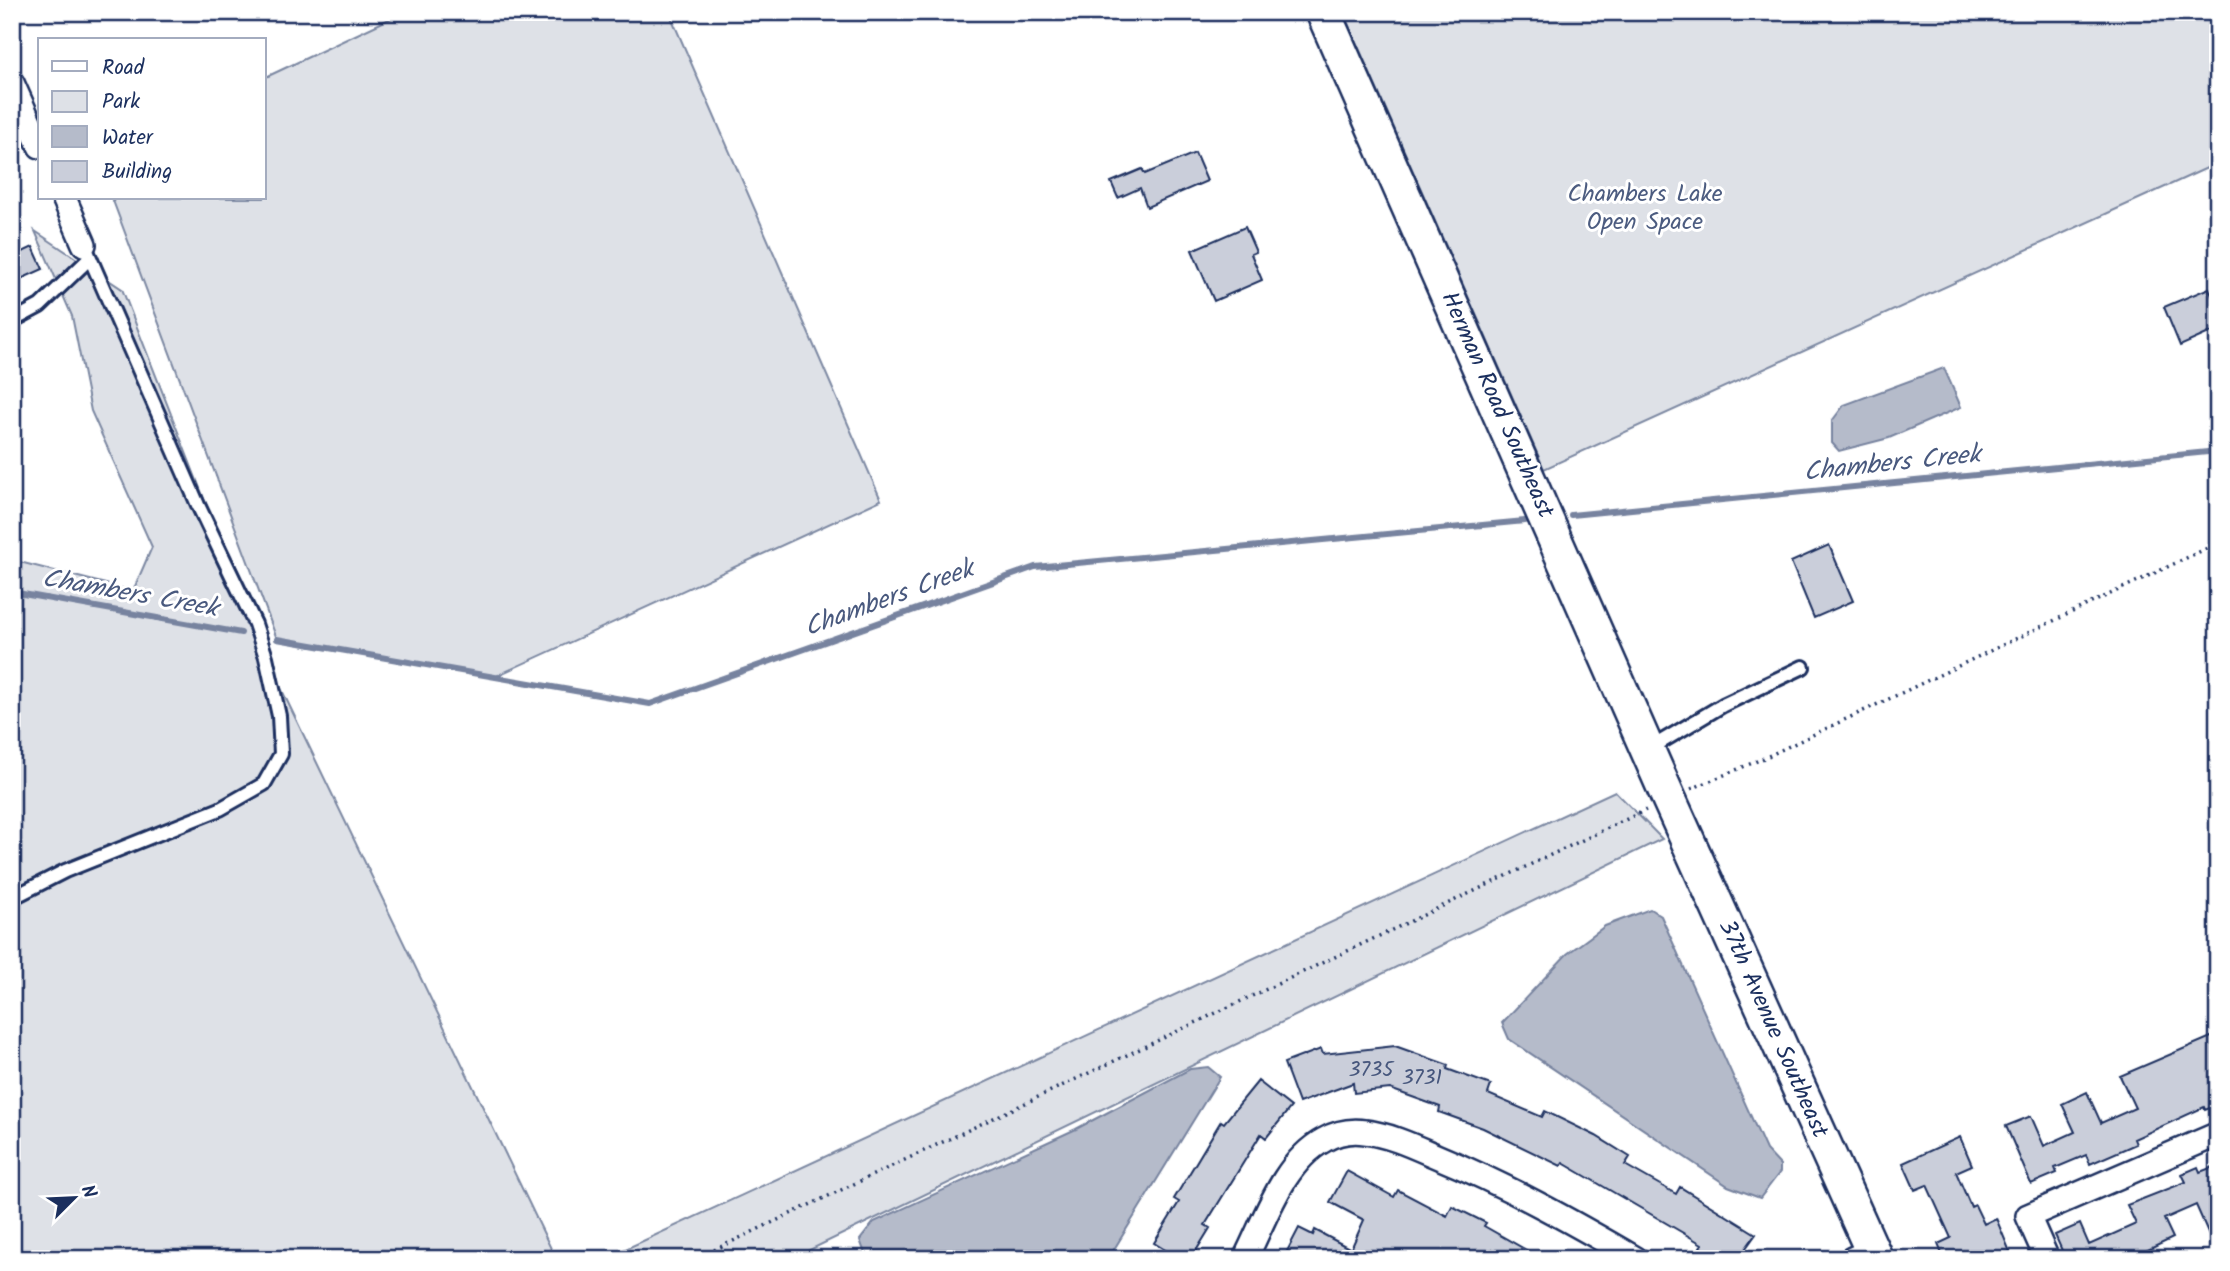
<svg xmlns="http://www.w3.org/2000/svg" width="2230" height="1271" viewBox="0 0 2230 1271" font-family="Kalam,sans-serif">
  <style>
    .green { fill: #dee1e7; stroke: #7c88a2; stroke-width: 2 }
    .water { fill: #b5bbca; stroke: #77839f; stroke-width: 2 }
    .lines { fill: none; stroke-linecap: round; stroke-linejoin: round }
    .stream { stroke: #77839f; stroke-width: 6 }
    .building { fill: #caceda; stroke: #1b2f5e; stroke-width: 2 }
    .lane-casing { stroke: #1b2f5e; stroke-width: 18 }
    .street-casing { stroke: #1b2f5e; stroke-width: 28 }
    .secondary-casing { stroke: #1b2f5e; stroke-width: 38 }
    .path { stroke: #1b2f5e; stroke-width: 3.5; stroke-dasharray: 2 5; stroke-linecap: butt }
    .lane { stroke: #fff; stroke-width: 12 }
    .street { stroke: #fff; stroke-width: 23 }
    .secondary { stroke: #fff; stroke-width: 33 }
    .labels { text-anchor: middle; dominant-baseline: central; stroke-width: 6; stroke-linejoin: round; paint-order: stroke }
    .number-label { font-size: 21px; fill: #47577d }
    .park-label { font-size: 24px; fill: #4c5c80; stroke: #fff }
    .street-label { font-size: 24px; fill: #1b2f5e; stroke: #fff }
    .water-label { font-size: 26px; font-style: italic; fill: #49597e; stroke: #fff }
  </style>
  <rect width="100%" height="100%" fill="#fff"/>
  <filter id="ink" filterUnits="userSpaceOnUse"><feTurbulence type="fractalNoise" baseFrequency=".0143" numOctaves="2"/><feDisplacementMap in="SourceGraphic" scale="14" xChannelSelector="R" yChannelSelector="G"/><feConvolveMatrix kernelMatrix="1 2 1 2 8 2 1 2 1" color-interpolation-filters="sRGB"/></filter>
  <g filter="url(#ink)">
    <path class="green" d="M404 12H669L881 500 494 677 277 639 112 198H264V78Z
      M1343 12H2218V163L1544 469Z
      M35 231 122 289 266 657 556 1259H12V560L133 591 152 547 91 411 72 316Z
      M1615 791 1662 839 791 1259H604Z"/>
    <path class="water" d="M1944 368 1961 407 1889 438 1839 451 1832 443V421L1844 405Z
      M1650 909 1661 916 1766 1150 1780 1165V1172L1760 1198 1728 1186 1509 1039 1502 1023 1567 954 1605 926Z
      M1208 1067 1220 1077 1108 1259H867L860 1240 874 1222 1076 1129 1190 1069Z"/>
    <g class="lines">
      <path class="stream" d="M1571 515 2218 451
        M12 592 241 633
        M277 639 650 704 1035 567 1525 521"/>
    </g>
    <path class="building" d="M1195 153 1207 181 1147 207 1140 188 1118 198 1111 182 1142 169 1145 174Z
      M1245 227 1256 252 1251 254 1262 280 1214 301 1192 250Z
      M33 247 43 269 12 283V257Z
      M2209 288 2213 298 2218 296V329L2180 346 2164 307Z
      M1829 545 1853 601 1814 618 1791 562Z
      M2218 1034V1105L2205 1110 2204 1107 2134 1139 2136 1144 2090 1164 2086 1155 2055 1168 2057 1173 2031 1184 2006 1126 2031 1116 2044 1146 2075 1132 2062 1104 2087 1092 2101 1123 2135 1108 2120 1076Z
      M1395 1046 1448 1065 1447 1069 1491 1085 1488 1094 1542 1117 1545 1111 1596 1136 1630 1157 1625 1165 1676 1194 1680 1187 1756 1234 1738 1259H1717L1700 1247 1702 1244 1563 1163 1561 1166 1483 1128 1439 1112 1440 1107 1390 1089 1354 1093 1353 1083 1299 1103 1284 1063 1321 1049 1323 1054Z
      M1258 1081 1291 1107 1266 1138 1261 1134 1205 1225 1210 1228 1191 1259H1180L1154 1243 1179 1202 1174 1199 1221 1121 1224 1123Z
      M1960 1137 1972 1165 1956 1172 1971 1207 1975 1205 1984 1224 1996 1218 2013 1259H1944L1938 1244 1951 1238 1927 1185 1915 1190 1903 1163Z
      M2198 1167 2200 1172 2213 1167 2218 1178V1255L2196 1205 2164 1219 2173 1238 2129 1259H2061L2064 1255 2055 1235 2080 1224 2089 1245 2136 1224 2127 1205 2186 1182 2182 1174Z
      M1347 1171 1394 1197 1398 1190 1447 1216 1452 1206 1486 1223 1484 1226 1542 1259H1283L1299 1228 1313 1235 1315 1230 1351 1249 1364 1220 1330 1202Z"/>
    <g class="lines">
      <defs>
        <path id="lane" d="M12 321 40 306 90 258
          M1649 749 1723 705 1803 667
          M12 898 65 871 220 809 264 784 281 754 279 716 266 657 255 624 198 505 84 244"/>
        <path id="street" d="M12 83 40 146
          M64 198 84 244
          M1245 1259C1265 1220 1283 1162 1324 1140 1336 1133 1351 1130 1365 1132 1390 1135 1413 1146 1436 1156 1506 1185 1571 1221 1636 1259
          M1852 1259 1872 1250
          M2047 1259 2028 1216 2218 1134"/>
        <path id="secondary" d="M1323 12 1669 799 1876 1259"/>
      </defs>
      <use href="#lane" class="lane-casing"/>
      <use href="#street" class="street-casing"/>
      <use href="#secondary" class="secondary-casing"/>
      <path class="path" d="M1691 789 1764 758 2218 543
        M695 1259 1646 810"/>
      <use href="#lane" class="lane"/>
      <use href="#street" class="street"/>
      <use href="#secondary" class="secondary"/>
    </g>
  </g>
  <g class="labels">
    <g class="number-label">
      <text x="1371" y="1070">3735</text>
      <text x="1422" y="1078">3731</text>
    </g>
    <g class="park-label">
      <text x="1645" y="194">Chambers Lake<tspan x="1645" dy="28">Open Space</tspan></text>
    </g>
    <g class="street-label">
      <text transform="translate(1497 405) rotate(66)">Herman Road Southeast</text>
      <text transform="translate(1773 1029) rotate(66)">37th Avenue Southeast</text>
    </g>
    <g class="water-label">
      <text transform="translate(1892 464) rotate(-6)">Chambers Creek</text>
      <text transform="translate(130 594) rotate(10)">Chambers Creek</text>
      <text transform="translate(889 599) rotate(-20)">Chambers Creek</text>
    </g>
  </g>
  <rect width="2230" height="1271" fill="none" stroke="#fff" stroke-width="42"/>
  <rect x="21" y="21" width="2188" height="1229" fill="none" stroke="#1b2f5e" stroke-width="2.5" filter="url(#ink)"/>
  <rect x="38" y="38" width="228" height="161" fill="#ffffff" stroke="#a4acbf" stroke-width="2"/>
  <rect x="52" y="61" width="35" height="10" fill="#ffffff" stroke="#a4acbf" stroke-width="2"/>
  <text x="102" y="74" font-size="21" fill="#1b2f5e">Road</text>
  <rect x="52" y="91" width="35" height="21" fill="#dee1e7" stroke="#a4acbf" stroke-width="2"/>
  <text x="102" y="108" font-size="21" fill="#1b2f5e">Park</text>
  <rect x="52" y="126" width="35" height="21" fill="#b5bbca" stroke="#a4acbf" stroke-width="2"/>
  <text x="102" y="144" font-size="21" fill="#1b2f5e">Water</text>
  <rect x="52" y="161" width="35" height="21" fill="#caceda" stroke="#a4acbf" stroke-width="2"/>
  <text x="102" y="178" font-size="21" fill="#1b2f5e">Building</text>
  <g transform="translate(74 1198) rotate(66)" stroke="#ffffff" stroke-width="5" paint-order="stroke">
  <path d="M0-5L12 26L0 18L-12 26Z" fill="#1b2f5e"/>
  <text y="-10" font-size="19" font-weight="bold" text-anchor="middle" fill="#1b2f5e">N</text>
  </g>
</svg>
